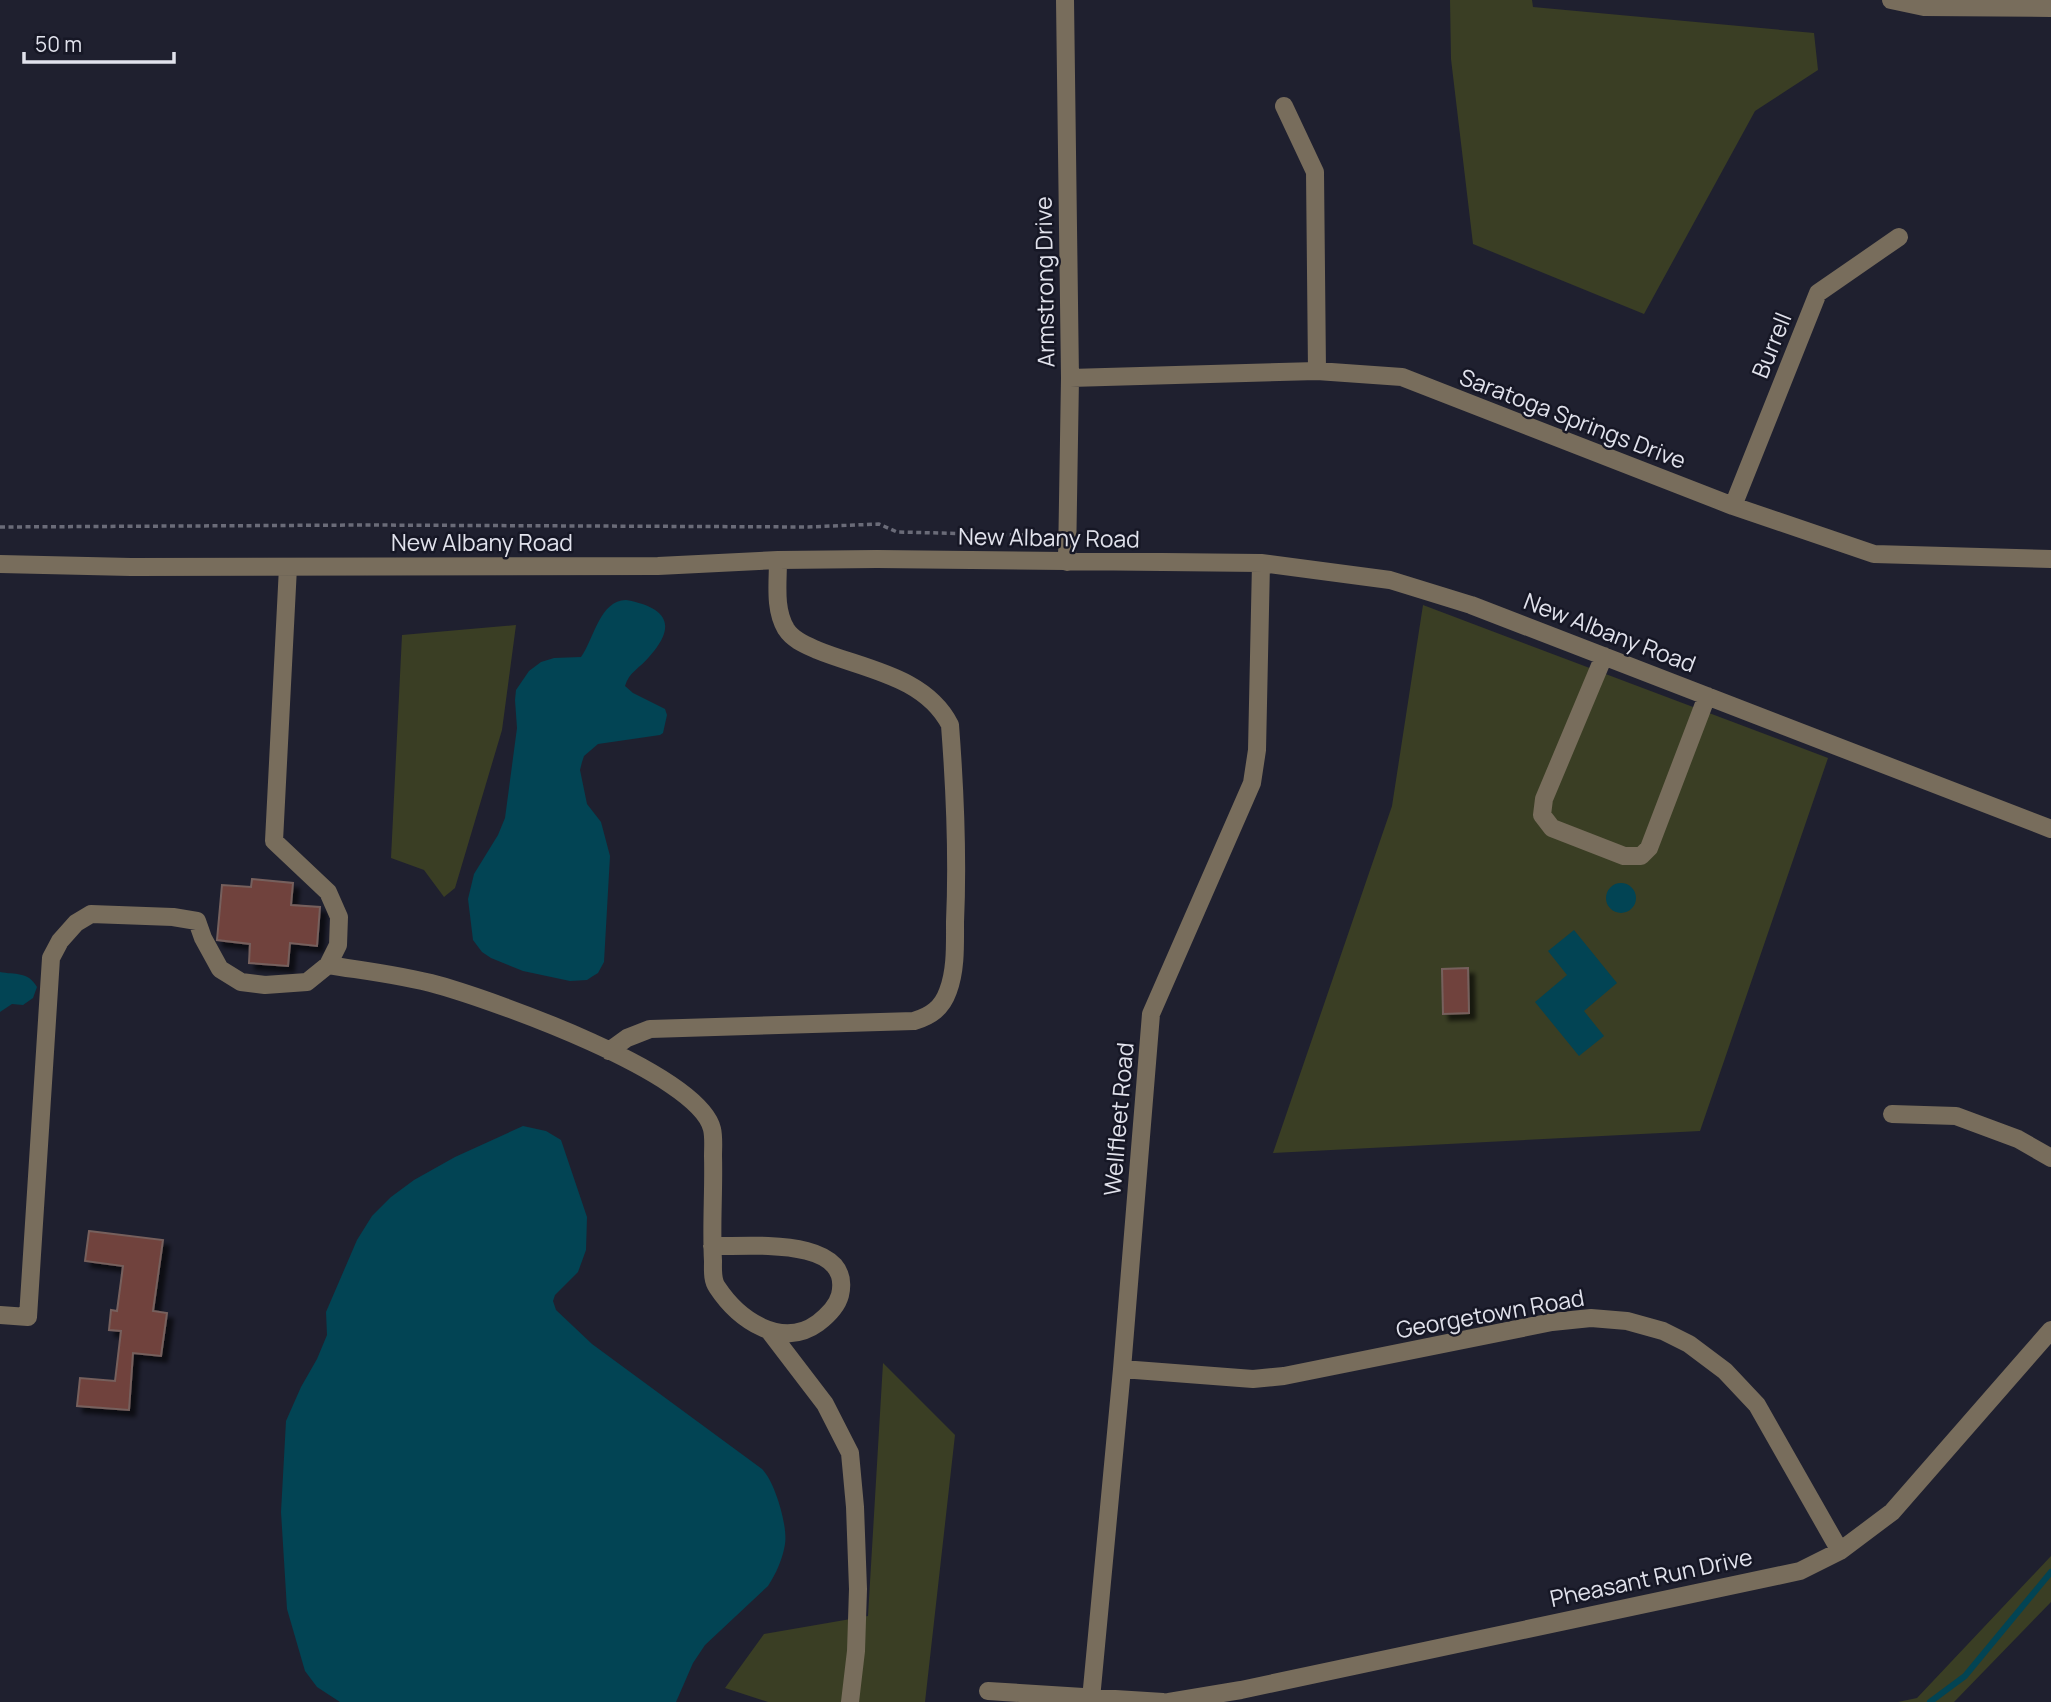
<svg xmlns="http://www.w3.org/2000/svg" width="2051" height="1702" viewBox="0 0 2051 1702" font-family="Manrope,sans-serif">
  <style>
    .green { fill: #3a3e24 }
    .water { fill: #024454 }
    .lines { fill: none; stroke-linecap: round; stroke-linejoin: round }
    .stream { stroke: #024454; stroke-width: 6 }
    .building { fill: #70423c; stroke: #76605d; stroke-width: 2; filter: url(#shadow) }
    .path { stroke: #6a6b78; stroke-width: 3.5; stroke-dasharray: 5 3.5; stroke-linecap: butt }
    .minor { stroke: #786d5c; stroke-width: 18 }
    .labels { text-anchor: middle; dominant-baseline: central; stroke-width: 5; stroke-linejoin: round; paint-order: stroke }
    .street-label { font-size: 23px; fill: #e1e2ec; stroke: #161725 }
  </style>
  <defs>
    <filter id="shadow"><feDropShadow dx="6" dy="6" stdDeviation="2" flood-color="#0009"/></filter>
  </defs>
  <rect width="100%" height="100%" fill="#1f202f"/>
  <path class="green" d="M1450 0H1532L1533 7 1814 33 1818 70 1755 111 1644 314 1473 244 1451 59Z
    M1423 605 1828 758 1700 1131 1273 1153 1392 806Z
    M516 625 502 730 455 888 444 897 424 870 391 858 402 635Z
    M883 1363 955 1435 925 1702H768L725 1688 764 1634 868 1616Z
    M2051 1556V1602L1954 1702H1898L1917 1698Z"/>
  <path class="water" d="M626 600C665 607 679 624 649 657 640 668 629 672 625 686L633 693 665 709 667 715 663 733 660 735 598 744 584 756 582 762 580 770 587 804 601 822 610 856 604 962 598 973 593 976 587 980 570 981 523 971 491 958 482 952 473 940 468 899 474 874 498 835 505 818 517 728 515 700 516 690 529 671 541 662 554 658 581 657C594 639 600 600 626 600Z
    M1606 898a15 15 0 1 1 30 0a15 15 0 1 1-30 0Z
    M1574 930 1617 983 1584 1011 1604 1036 1579 1056 1535 1002 1567 975 1548 951Z
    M0 972C15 975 28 971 37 987L33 998 23 1005 12 1004 0 1012Z
    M523 1126 546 1131 561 1140 587 1217 586 1250 578 1272 555 1295 553 1301 556 1310 592 1344 762 1469C775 1482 788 1526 785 1544 783 1558 776 1574 768 1586L705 1645 693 1663 676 1702H340L317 1687 305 1671 287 1609 281 1512 286 1421 301 1387 317 1359 327 1335 326 1312 357 1240 372 1216 391 1197 414 1180 455 1157Z"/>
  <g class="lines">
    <path class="stream" d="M1930 1702 1965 1676 2051 1572"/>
  </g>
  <path class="building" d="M252 879 293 883 291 905 320 907 317 946 290 943 288 966 249 963 250 944 217 940 222 885 251 887Z
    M1468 968 1469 1013 1443 1014 1442 969Z
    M89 1231 163 1240 153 1311 167 1313 161 1356 133 1353 129 1410 77 1406 80 1378 115 1381 121 1331 109 1330 111 1310 117 1311 123 1266 85 1261Z"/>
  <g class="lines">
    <path class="path" d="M0 527 366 525 808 527 879 524 897 532 1023 535"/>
    <path class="minor" d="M1065 0 1070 378 1067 562
      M1891 0 1924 7 2051 8
      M1284 106 1315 172 1317 371
      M1070 378 1317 371 1402 377 1733 506 1874 554 2051 559
      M1733 506 1818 293 1899 237
      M0 564 131 567 658 566 778 560 877 559 1261 563 1390 580 1471 605 2051 829
      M1604 656 1544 799 1542 815 1552 828 1624 856H1641L1649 848 1707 696
      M328 965C365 971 402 975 438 985 492 1000 699 1073 712 1129 714 1137 713 1148 713 1156 714 1191 711 1226 713 1261 713 1270 712 1280 717 1287 738 1319 781 1350 818 1323 827 1316 837 1307 840 1295 854 1235 747 1247 712 1246
      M609 1051 627 1038 650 1029 914 1021C931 1016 942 1008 948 991 956 970 955 945 955 922 958 857 955 790 950 725 925 676 863 669 817 650 806 645 793 640 786 629 774 609 778 583 778 560
      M1892 1114 1956 1116 2018 1139 2051 1158
      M0 1315 28 1317 51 958 60 941 76 923 91 914 173 917 197 921 203 938 220 969 241 982 265 985 307 982 328 965 338 945 339 917 328 892 274 841 288 567
      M770 1332 825 1404 850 1453 855 1507 858 1589 856 1651 850 1702
      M1122 1369 1253 1379 1284 1376 1552 1322 1591 1318 1627 1321 1663 1331 1689 1344 1725 1371 1757 1405 1840 1551
      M988 1691 1163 1702
      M1091 1699 1122 1369 1151 1014 1252 783 1257 750 1261 563
      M1169 1702 1241 1690 1800 1571 1840 1551 1892 1512 2051 1330"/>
  </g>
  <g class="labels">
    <g class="street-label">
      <text transform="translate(1044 282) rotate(-91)">Armstrong Drive</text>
      <text transform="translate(1771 345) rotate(-68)">Burrell</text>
      <text transform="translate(1573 418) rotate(21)">Saratoga Springs Drive</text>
      <text transform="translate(1049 537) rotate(1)">New Albany Road</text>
      <text x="482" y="542">New Albany Road</text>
      <text transform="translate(1610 632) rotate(21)">New Albany Road</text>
      <text transform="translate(1118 1119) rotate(-85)">Wellfleet Road</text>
      <text transform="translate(1490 1313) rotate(-10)">Georgetown Road</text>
      <text transform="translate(1651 1577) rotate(-12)">Pheasant Run Drive</text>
    </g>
  </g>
  <path d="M24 52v10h150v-10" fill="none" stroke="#e1e2ec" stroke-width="3.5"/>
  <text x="35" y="52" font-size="21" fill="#e1e2ec" stroke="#161725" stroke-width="5" paint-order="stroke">50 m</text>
</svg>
